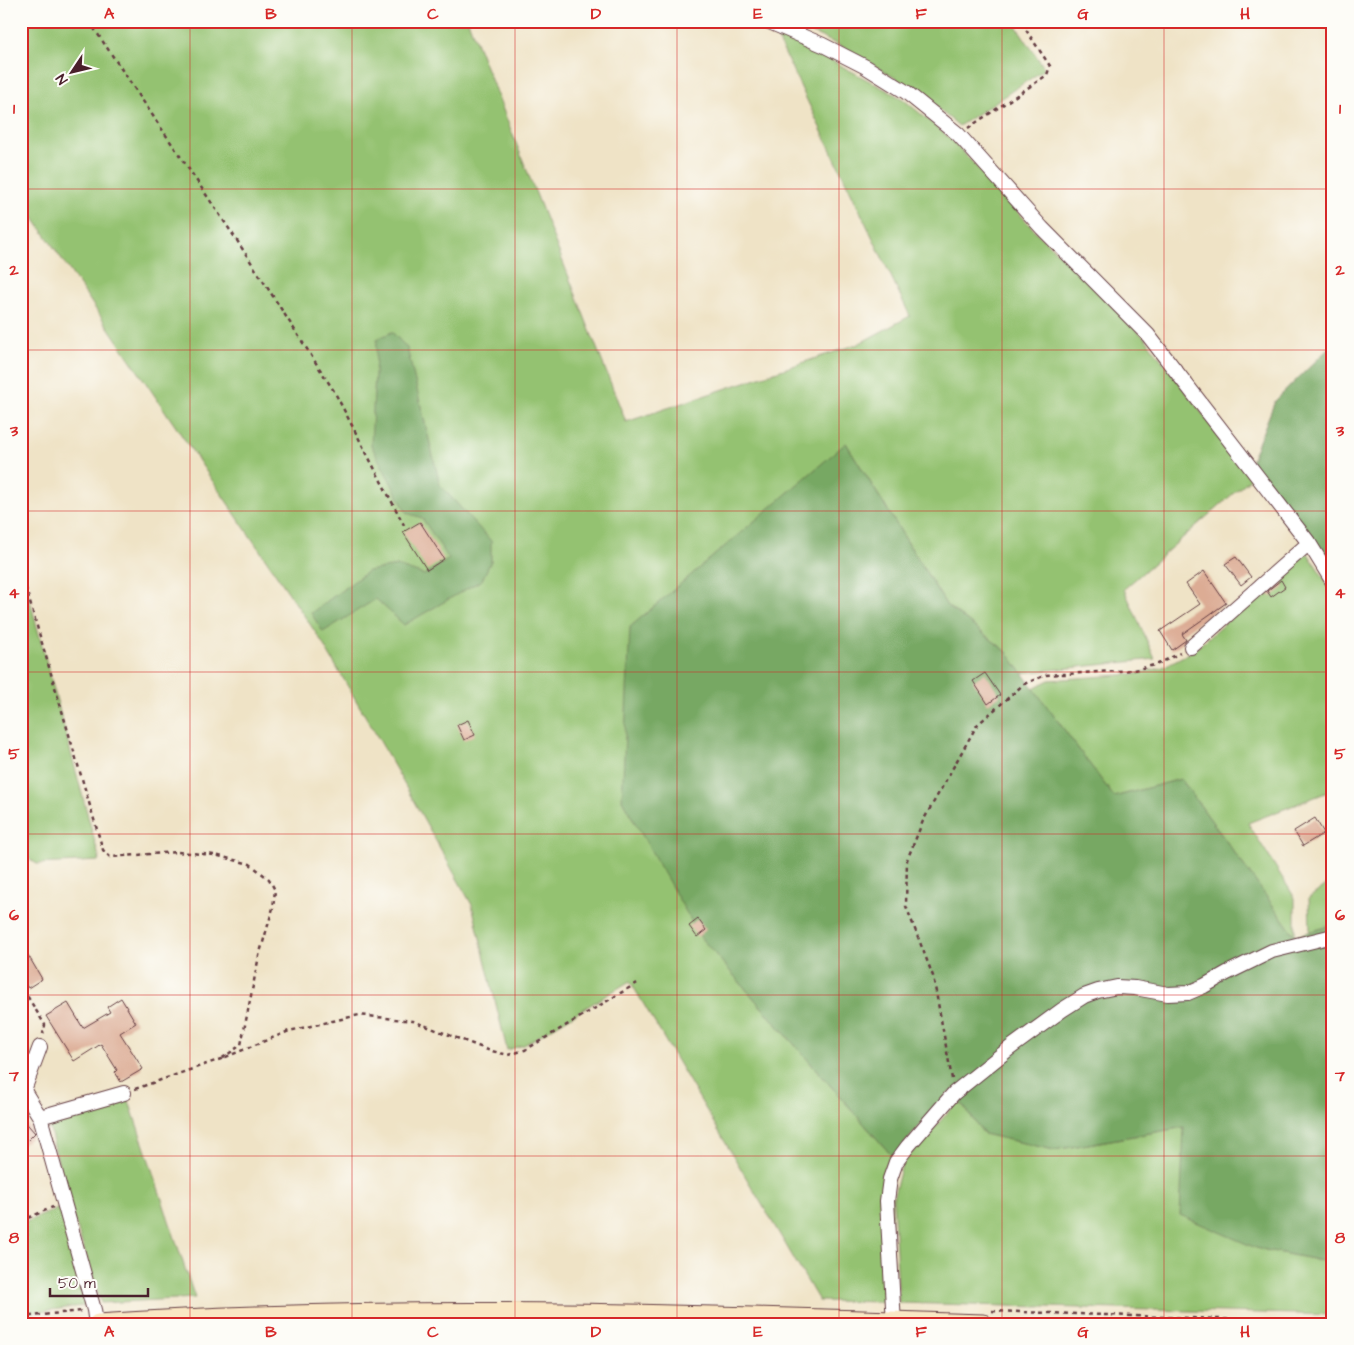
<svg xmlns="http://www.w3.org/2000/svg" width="1354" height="1345" viewBox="0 0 1354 1345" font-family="'Architects Daughter',sans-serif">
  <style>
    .green { fill: #94c271; stroke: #6f704e }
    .forest { fill: #77a863; stroke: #606447 }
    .building { fill: #dcac94 }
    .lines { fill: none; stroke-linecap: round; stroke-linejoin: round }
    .street-casing { stroke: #633c42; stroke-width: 16 }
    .secondary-casing { stroke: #633c42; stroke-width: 21 }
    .path { stroke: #633c42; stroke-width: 2.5; stroke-dasharray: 4 4; stroke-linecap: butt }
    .street { stroke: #fff; stroke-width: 14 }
    .secondary { stroke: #fae7c3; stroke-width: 19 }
    .grid { fill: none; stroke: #d62828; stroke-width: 1; stroke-opacity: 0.55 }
    .neatline { fill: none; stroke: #d62828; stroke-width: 2 }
    .grid-label { font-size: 16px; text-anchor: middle; font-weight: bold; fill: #d62828 }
  </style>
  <rect width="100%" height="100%" fill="#fdfcf7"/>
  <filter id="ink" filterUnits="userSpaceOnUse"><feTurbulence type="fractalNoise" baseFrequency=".02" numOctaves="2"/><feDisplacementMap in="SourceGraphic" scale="10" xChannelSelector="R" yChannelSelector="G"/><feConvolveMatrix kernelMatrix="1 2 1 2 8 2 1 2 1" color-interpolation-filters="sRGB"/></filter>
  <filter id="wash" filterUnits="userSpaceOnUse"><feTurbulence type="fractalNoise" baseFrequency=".0096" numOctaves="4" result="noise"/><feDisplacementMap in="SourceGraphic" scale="20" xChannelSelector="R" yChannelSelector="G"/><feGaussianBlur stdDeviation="1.12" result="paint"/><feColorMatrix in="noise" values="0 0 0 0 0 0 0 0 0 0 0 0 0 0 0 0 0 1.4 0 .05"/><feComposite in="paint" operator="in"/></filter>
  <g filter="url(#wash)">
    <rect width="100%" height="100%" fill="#efe3c6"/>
    <path class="green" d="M21 21H468L626 422 858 344 910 316 773 29 903 99 952 140 1038 234 1145 338 1251 478 1124 589 1155 659 1022 673 1006 651 947 606 846 443 701 938 893 1157 888 1302 819 1301 630 981 524 1045 507 1050 472 905 380 741 320 639 21 199Z
      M787 21H1013L1045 69 959 126 912 88 845 48Z
      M1307 552 1333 592V790L1248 823 1295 898V936L1181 779 1114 797 1033 688 1049 680 1135 674 1161 668 1193 651Z
      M21 567 100 861 37 864 21 854Z
      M1333 880V925L1310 932 1309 898Z
      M127 1095 195 1298 101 1303 67 1196 47 1119Z
      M959 1100 984 1134 1054 1150 1185 1127 1256 1248 1333 1263V1315L899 1303 893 1199 902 1164Z
      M60 1208 89 1305 21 1314V1224Z
      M359 1320 752 1324H238Z"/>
    <path class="forest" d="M392 332 407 348 440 485 491 541V561L482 580 404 625 376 599 323 632 311 613 368 571 397 566 424 575 449 559 422 518 407 513 371 445 377 339Z
      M1333 344V574L1251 461 1275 401Z
      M846 443 947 606 1006 651 1114 797 1181 779 1295 936 1333 925V1263L1256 1248 1180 1215 1184 1127 1054 1150 984 1134 959 1100 950 1091 893 1157 701 938 622 800 630 627Z"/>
    <g id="blocks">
      <path class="building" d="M420 522 444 559 427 570 403 532Z
        M1236 557 1251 577 1241 585 1225 564Z
        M1204 571 1226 603 1182 634 1186 640 1172 650 1160 631 1200 604 1186 584Z
        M1281 580 1285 587 1271 597 1267 591Z
        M985 673 1000 695 988 704 973 681Z
        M468 720 475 735 464 740 457 725Z
        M1315 818 1324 833 1303 846 1294 831Z
        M698 919 706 930 697 937 689 926Z
        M28 955 42 979 28 988 21 977V959Z
        M121 998 136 1023 120 1033 143 1069 121 1082 115 1072 117 1070 101 1044 74 1061 46 1016 68 1003 83 1028 110 1012 107 1007Z
        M21 1117 35 1133 21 1147Z"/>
    </g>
  </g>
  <g filter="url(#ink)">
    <use href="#blocks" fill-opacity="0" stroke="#633c42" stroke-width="1"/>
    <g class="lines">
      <defs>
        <path id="street" d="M767 21 823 45 866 67 906 92 958 134 1042 228 1148 335 1309 543 1333 582
          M1191 647 1309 543
          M21 1086 40 1117 94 1310 96 1324
          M24 1090 40 1047
          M40 1117 124 1093
          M894 1324 887 1201 890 1179 896 1162 908 1146 954 1093 1010 1048 1062 1010 1084 996 1098 991 1117 987 1135 988 1168 994 1188 993 1204 986 1227 973 1272 951 1333 936"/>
        <path id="secondary" d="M98 1324C392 1304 688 1314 983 1324"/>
      </defs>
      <use href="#street" class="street-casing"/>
      <use href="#secondary" class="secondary-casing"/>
      <path class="path" d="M89 21 238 242 334 391 404 525
        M968 128 1047 75 1050 66 1020 21
        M21 572 103 850 110 857 177 852 215 855 250 864 269 879 275 890 273 908 259 956 241 1045 221 1059
        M21 993 26 994 45 1025 43 1034
        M952 1079 933 976 906 906 907 860 923 821 977 725 1024 684 1046 675 1134 670 1158 664 1180 653
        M135 1089 221 1059 289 1031 359 1015 413 1021 488 1050 508 1055 525 1050 639 982
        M21 1221 53 1207
        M992 1311 1333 1323
        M21 1317 82 1311"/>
      <use href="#street" class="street"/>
      <use href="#secondary" class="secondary"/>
    </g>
  </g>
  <path class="grid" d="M190 21V1324M352 21V1324M515 21V1324M677 21V1324M839 21V1324M1002 21V1324M1164 21V1324M21 189H1333M21 350H1333M21 511H1333M21 672H1333M21 834H1333M21 995H1333M21 1156H1333"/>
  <rect width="1354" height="1345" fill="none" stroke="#fdfcf7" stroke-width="55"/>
  <g transform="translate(72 72) rotate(235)" stroke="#fdfcf7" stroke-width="4" paint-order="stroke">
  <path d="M0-4L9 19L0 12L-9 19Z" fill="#4a1f2b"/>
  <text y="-8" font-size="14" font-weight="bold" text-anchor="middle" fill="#4a1f2b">N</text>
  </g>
  <path d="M50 1288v8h98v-8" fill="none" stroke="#4a1f2b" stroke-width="2.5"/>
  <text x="58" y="1288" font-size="15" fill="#4a1f2b" stroke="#fdfcf7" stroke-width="4" paint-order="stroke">50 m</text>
  <rect x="28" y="28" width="1298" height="1290" class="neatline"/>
  <g class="grid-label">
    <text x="109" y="19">A</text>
    <text x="271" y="19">B</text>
    <text x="433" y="19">C</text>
    <text x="596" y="19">D</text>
    <text x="758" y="19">E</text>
    <text x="921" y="19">F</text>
    <text x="1083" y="19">G</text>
    <text x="1245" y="19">H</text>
    <text x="14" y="114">1</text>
    <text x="1340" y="114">1</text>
    <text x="14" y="275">2</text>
    <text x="1340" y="275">2</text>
    <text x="14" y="436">3</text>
    <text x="1340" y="436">3</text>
    <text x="14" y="598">4</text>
    <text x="1340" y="598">4</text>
    <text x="14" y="759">5</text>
    <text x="1340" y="759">5</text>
    <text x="14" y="920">6</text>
    <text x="1340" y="920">6</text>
    <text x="14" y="1081">7</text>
    <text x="1340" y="1081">7</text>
    <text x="14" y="1243">8</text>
    <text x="1340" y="1243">8</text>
    <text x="109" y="1337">A</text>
    <text x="271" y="1337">B</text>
    <text x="433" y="1337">C</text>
    <text x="596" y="1337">D</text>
    <text x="758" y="1337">E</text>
    <text x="921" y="1337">F</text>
    <text x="1083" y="1337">G</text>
    <text x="1245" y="1337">H</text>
  </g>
</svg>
